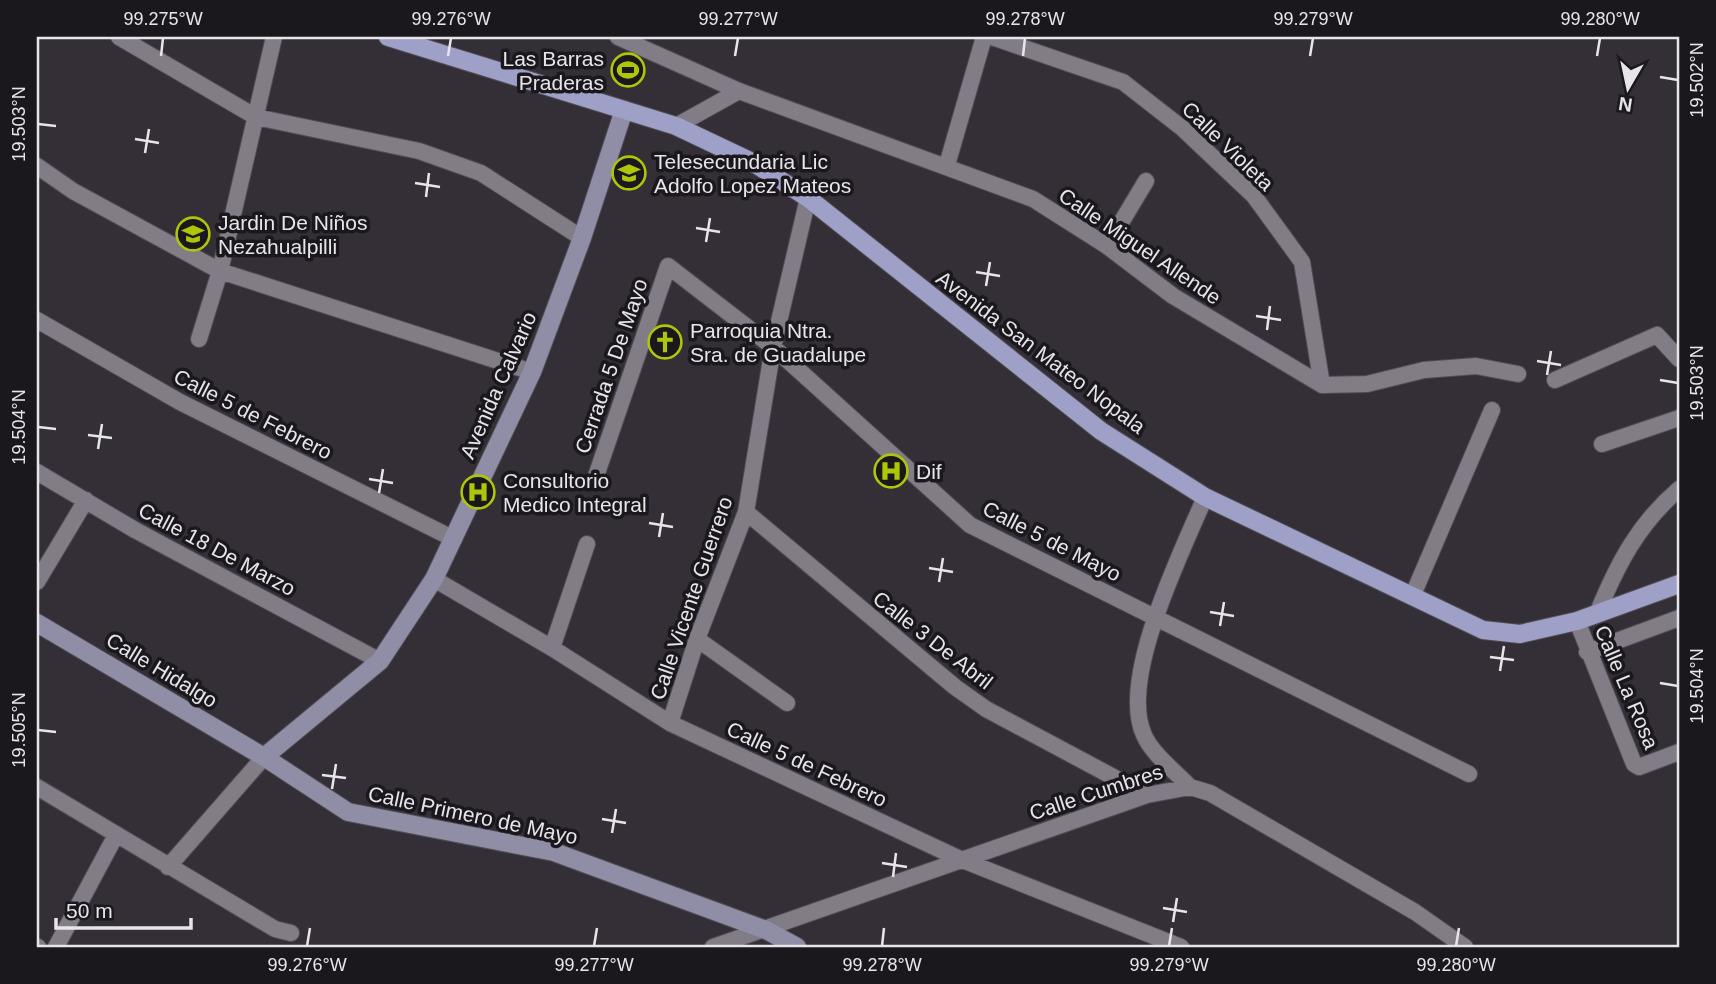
<svg xmlns="http://www.w3.org/2000/svg" width="1716" height="984" viewBox="0 0 1716 984" font-family="Helvetica,sans-serif">
  <style>
    .lines { fill: none; stroke-linecap: round; stroke-linejoin: round }
    .street-casing { stroke: #504d53; stroke-width: 18 }
    .secondary-casing { stroke: #504d53; stroke-width: 20 }
    .primary-casing { stroke: #504d53; stroke-width: 20 }
    .street { stroke: #817c85; stroke-width: 16 }
    .secondary { stroke: #8f8ea6; stroke-width: 18 }
    .primary { stroke: #9ea0c7; stroke-width: 18 }
    .ticks { fill: none; stroke: #e8e5ea; stroke-width: 2.5 }
    .labels { text-anchor: middle; dominant-baseline: central; stroke-width: 7; stroke-linejoin: round; paint-order: stroke }
    .poi-label { font-size: 21px; fill: #e8e5ea; stroke: #1a181c; text-anchor: start }
    .street-label { font-size: 21px; fill: #e8e5ea; stroke: #1a181c }
    .neatline { fill: none; stroke: #e8e5ea; stroke-width: 2.5 }
    .ticks-label { font-size: 18px; text-anchor: middle; fill: #e8e5ea }
  </style>
  <rect width="100%" height="100%" fill="#342f37"/>
  <g class="lines">
    <defs>
      <path id="street" d="M119 37 256 117 419 151 481 173 582 238
        M618 37 739 91 1033 199 1107 246 1173 296 1322 385 1367 384 1424 370 1476 366 1518 374
        M992 37 1123 82 1182 128 1254 196 1302 262 1322 385
        M676 126 739 91
        M947 165 984 37
        M37 166 73 191 220 271 532 372
        M1107 246 1146 181
        M37 320 180 402 454 539
        M199 339 220 271 274 37
        M1555 380 1657 335 1679 359
        M1602 444 1679 418
        M37 472 135 530 380 661
        M595 479 668 266 773 347 970 525 1469 774
        M746 512 955 687 986 709 1147 795
        M434 579 552 648 670 723 960 859 1181 947
        M37 582 86 500
        M1412 597 1492 410
        M1597 614C1617 565 1638 524 1679 489
        M1577 621 1634 764 1639 767 1679 752
        M697 639 787 703
        M552 648 587 544
        M1587 652 1679 618
        M670 723 697 639 746 512 773 347 808 198
        M37 787 275 929 291 933
        M1190 787C1176 772 1152 754 1144 735 1118 679 1182 552 1205 497
        M168 867 264 757
        M37 947H38
        M56 947 116 835
        M713 947 1147 795 1190 787 1210 793 1415 912 1465 947"/>
      <path id="secondary" d="M37 623 264 757 348 812 554 852 766 930 797 947
        M264 757 380 661 434 579 532 372 582 238 624 110"/>
      <path id="primary" d="M388 37 676 126 754 163 808 198 1101 431 1205 497 1483 630 1520 634 1577 621 1679 584"/>
    </defs>
    <use href="#street" class="street-casing"/>
    <use href="#secondary" class="secondary-casing"/>
    <use href="#primary" class="primary-casing"/>
    <use href="#street" class="street"/>
    <use href="#secondary" class="secondary"/>
    <use href="#primary" class="primary"/>
  </g>
  <path class="ticks" d="M161 56 163 38M448 56 451 38M735 56 738 38M1023 56 1025 38M1310 56 1313 38M1597 56 1600 38M1660 77 1678 80M38 124 56 126M135 139 159 143M145 153 149 129M415 183 440 187M426 197 429 173M696 228 720 232M706 242 710 218M976 272 1000 276M986 286 990 262M1256 316 1281 320M1267 330 1270 306M1537 361 1561 365M1547 375 1551 351M1660 380 1678 383M38 427 56 429M88 435 112 438M98 449 102 424M369 479 393 483M379 493 383 469M649 523 673 527M659 537 663 513M929 568 953 572M939 582 943 558M1210 612 1234 616M1220 626 1224 602M1490 657 1514 660M1500 671 1504 646M1660 683 1678 686M38 730 56 732M322 775 346 778M332 789 336 764M602 819 626 823M612 833 616 809M882 863 907 867M893 877 896 853M1163 908 1187 912M1173 922 1177 898M307 946 310 928M594 946 597 928M882 946 884 928M1169 946 1172 928M1456 946 1459 928"/>
  <defs>
    <symbol id="stadium-ring" viewBox="-11 -11 22 22"><circle r="9.5" fill="#1a181c" stroke="#aec508" stroke-width="1.5"/><path d="M0-5a6.5 5 0 1 0 0 10a6.5 5 0 1 0 0-10ZM-3.5-1.8h7v3.6h-7Z" fill="#aec508"/></symbol>
    <symbol id="school-ring" viewBox="-11 -11 22 22"><circle r="9.5" fill="#1a181c" stroke="#aec508" stroke-width="1.5"/><path d="M0-5L7-2L0 1L-7-2ZM-4 1L0 2.5L4 1V4Q0 6-4 4Z" fill="#aec508"/></symbol>
    <symbol id="church-ring" viewBox="-11 -11 22 22"><circle r="9.5" fill="#1a181c" stroke="#aec508" stroke-width="1.5"/><path d="M-1.2-6h2.4v3.5h3.3v2.4h-3.3V6h-2.4V-.1h-3.3v-2.4h3.3Z" fill="#aec508"/></symbol>
    <symbol id="hospital-ring" viewBox="-11 -11 22 22"><circle r="9.5" fill="#1a181c" stroke="#aec508" stroke-width="1.5"/><path d="M-5-5h3v3.5h4V-5h3V5h-3V1.5h-4V5h-3Z" fill="#aec508"/></symbol>
  </defs>
  <g fill-rule="evenodd">
    <use href="#stadium-ring" x="609" y="51" width="38" height="38"/>
    <use href="#school-ring" x="610" y="154" width="38" height="38"/>
    <use href="#school-ring" x="174" y="215" width="38" height="38"/>
    <use href="#church-ring" x="646" y="323" width="38" height="38"/>
    <use href="#hospital-ring" x="872" y="452" width="38" height="38"/>
    <use href="#hospital-ring" x="459" y="473" width="38" height="38"/>
  </g>
  <g class="labels">
    <g class="poi-label">
      <text x="604" y="58" text-anchor="end">Las Barras<tspan x="604" dy="24">Praderas</tspan></text>
      <text x="654" y="161">Telesecundaria Lic<tspan x="654" dy="24">Adolfo Lopez Mateos</tspan></text>
      <text x="218" y="222">Jardin De Niños<tspan x="218" dy="24">Nezahualpilli</tspan></text>
      <text x="690" y="330">Parroquia Ntra.<tspan x="690" dy="24">Sra. de Guadalupe</tspan></text>
      <text x="916" y="471">Dif</text>
      <text x="503" y="480">Consultorio<tspan x="503" dy="24">Medico Integral</tspan></text>
    </g>
    <g class="street-label">
      <text transform="translate(1228 146) rotate(44)">Calle Violeta</text>
      <text transform="translate(1140 246) rotate(34)">Calle Miguel Allende</text>
      <text transform="translate(1041 352) rotate(37)">Avenida San Mateo Nopala</text>
      <text transform="translate(611 366) rotate(-71)">Cerrada 5 De Mayo</text>
      <text transform="translate(498 385) rotate(-66)">Avenida Calvario</text>
      <text transform="translate(253 414) rotate(27)">Calle 5 de Febrero</text>
      <text transform="translate(1052 541) rotate(27)">Calle 5 de Mayo</text>
      <text transform="translate(217 549) rotate(28)">Calle 18 De Marzo</text>
      <text transform="translate(691 598) rotate(-71)">Calle Vicente Guerrero</text>
      <text transform="translate(933 640) rotate(38)">Calle 3 De Abril</text>
      <text transform="translate(162 670) rotate(31)">Calle Hidalgo</text>
      <text transform="translate(1627 687) rotate(67)">Calle La Rosa</text>
      <text transform="translate(807 764) rotate(25)">Calle 5 de Febrero</text>
      <text transform="translate(1096 792) rotate(-18)">Calle Cumbres</text>
      <text transform="translate(473 815) rotate(12)">Calle Primero de Mayo</text>
    </g>
  </g>
  <rect width="1716" height="984" fill="none" stroke="#1a181c" stroke-width="77"/>
  <g transform="translate(1628 88) rotate(189)" stroke="#1a181c" stroke-width="5" paint-order="stroke">
  <path d="M0-5L12 26L0 18L-12 26Z" fill="#e8e5ea"/>
  <text y="-10" font-size="19" font-weight="bold" text-anchor="middle" fill="#e8e5ea">N</text>
  </g>
  <path d="M56 918v10h135v-10" fill="none" stroke="#e8e5ea" stroke-width="3.5"/>
  <text x="66" y="918" font-size="21" fill="#e8e5ea" stroke="#1a181c" stroke-width="5" paint-order="stroke">50 m</text>
  <rect x="38" y="38" width="1640" height="908" class="neatline"/>
  <g class="ticks-label">
    <text x="163" y="25">99.275°W</text>
    <text x="451" y="25">99.276°W</text>
    <text x="738" y="25">99.277°W</text>
    <text x="1025" y="25">99.278°W</text>
    <text x="1313" y="25">99.279°W</text>
    <text x="1600" y="25">99.280°W</text>
    <text transform="translate(1697 80) rotate(-90)" y="6">19.502°N</text>
    <text transform="translate(19 124) rotate(-90)" y="6">19.503°N</text>
    <text transform="translate(1697 383) rotate(-90)" y="6">19.503°N</text>
    <text transform="translate(19 427) rotate(-90)" y="6">19.504°N</text>
    <text transform="translate(1697 686) rotate(-90)" y="6">19.504°N</text>
    <text transform="translate(19 730) rotate(-90)" y="6">19.505°N</text>
    <text x="307" y="971">99.276°W</text>
    <text x="594" y="971">99.277°W</text>
    <text x="882" y="971">99.278°W</text>
    <text x="1169" y="971">99.279°W</text>
    <text x="1456" y="971">99.280°W</text>
  </g>
</svg>
